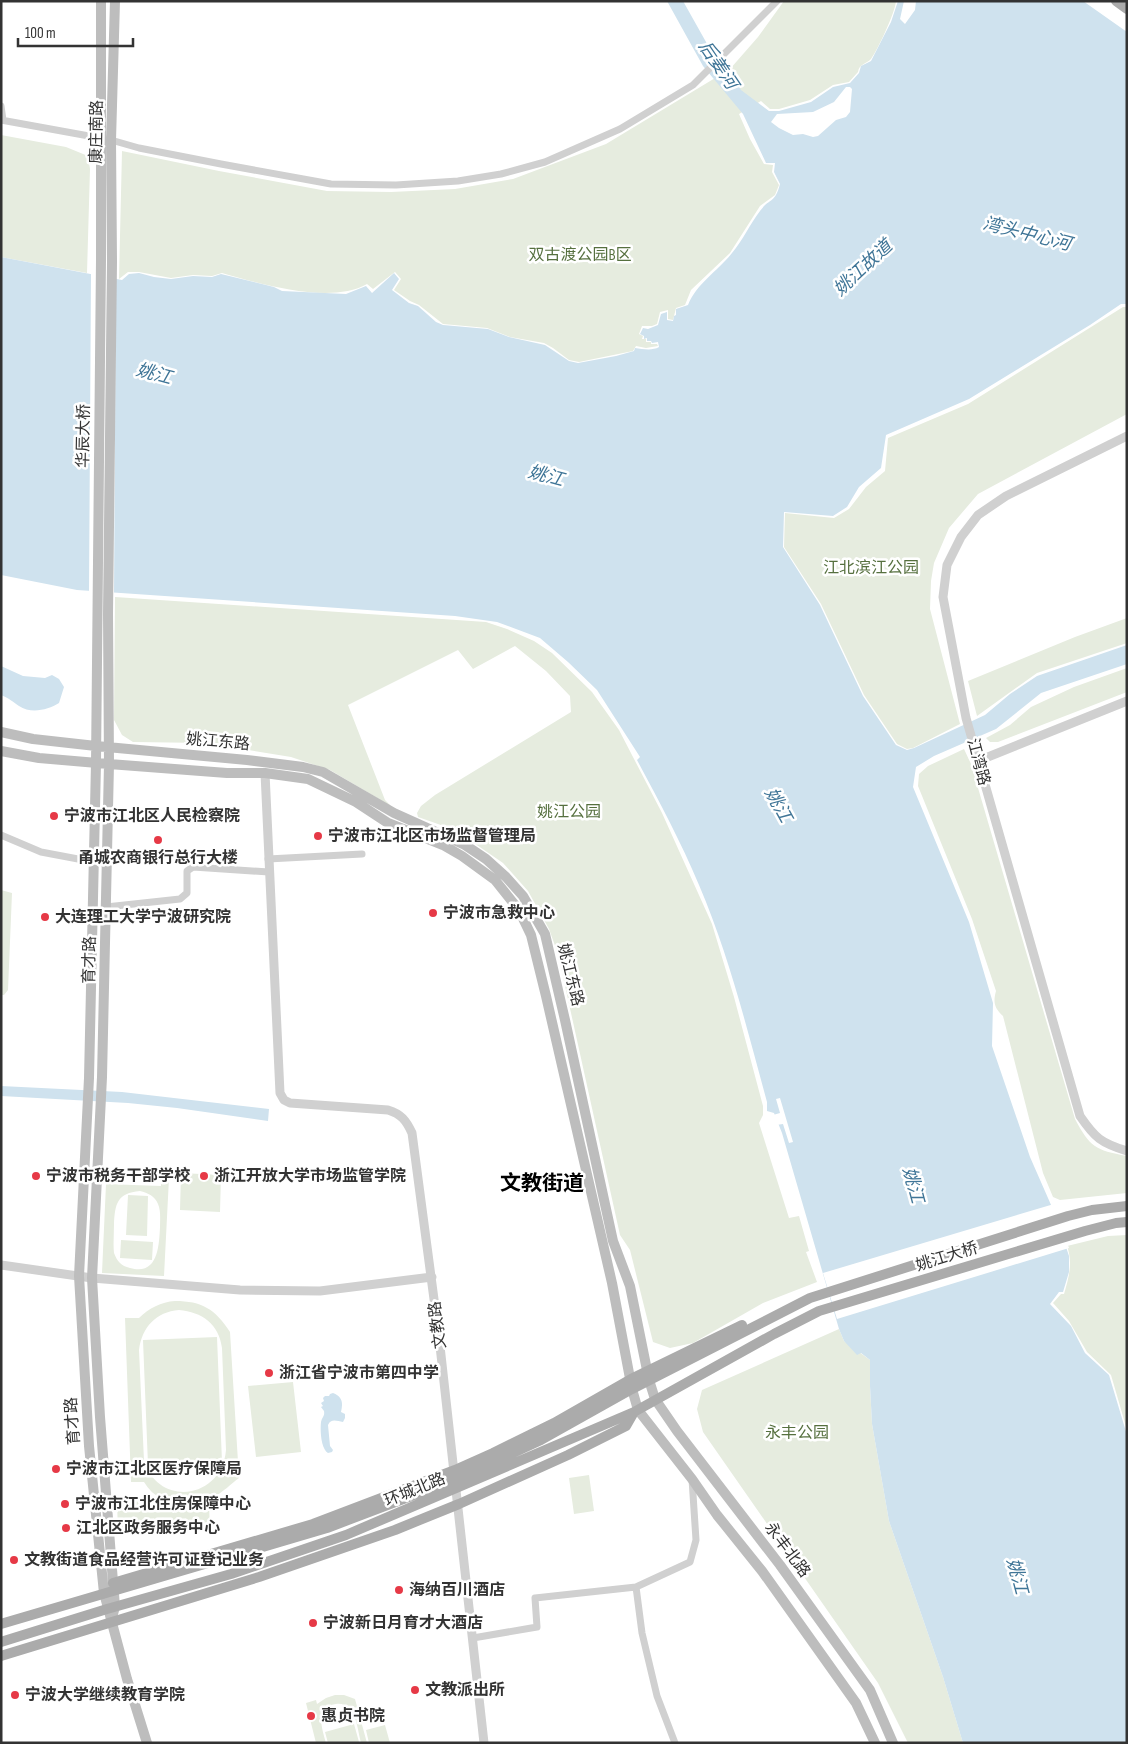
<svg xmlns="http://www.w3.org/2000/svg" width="1128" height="1744" viewBox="0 0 1128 1744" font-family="'Sofia Sans Condensed','Noto Sans SC',sans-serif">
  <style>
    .green { fill: #e6ecdf; fill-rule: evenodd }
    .water { fill: #cfe2ee; fill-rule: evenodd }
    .pier { fill: #fff }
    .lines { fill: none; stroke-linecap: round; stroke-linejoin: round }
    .minor { stroke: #d0d0d0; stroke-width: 7 }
    .tertiary { stroke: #d0d0d0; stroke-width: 9 }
    .secondary { stroke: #bdbdbd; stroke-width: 10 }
    .primary { stroke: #ababab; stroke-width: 10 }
    .poi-dot { fill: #e63946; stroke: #fff; stroke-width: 2 }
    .labels { text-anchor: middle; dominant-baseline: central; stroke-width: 5; stroke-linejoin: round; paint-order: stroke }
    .street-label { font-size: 16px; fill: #333; stroke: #fff }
    .park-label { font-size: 16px; fill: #56703f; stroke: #fff }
    .poi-label { font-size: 16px; font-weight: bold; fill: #333; stroke: #fff; text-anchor: start }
    .water-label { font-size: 18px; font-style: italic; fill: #3f7597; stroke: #fff }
    .district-label { font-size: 21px; font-weight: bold; fill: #000; stroke: #fff }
  </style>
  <rect width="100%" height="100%" fill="#fff"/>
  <path class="green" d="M784 1H896C895 13 878 49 871 59 866 64 859 64 858 72L849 82 833 85 810 100 779 109H770L761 101 739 114 750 139 764 164 773 165 772 172 779 185 775 195 760 206 730 253 691 290 685 305 676 308 673 320 668 319V310L660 312 657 324 652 326H642L639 334 643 336 642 339H646V342H651V344H657L658 346 646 348 636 346 633 351 579 362 569 360 553 348 544 343 510 337 487 328 443 324 419 305 410 301 394 290 401 279 395 272 373 289 367 284C330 305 261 284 222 273L212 276 193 275 171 278 139 272H128L119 279 122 151 219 171 327 191 391 192 455 189 513 179 606 144 730 69 758 37Z
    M1 135 66 147 88 156 90 169 87 273 1 257Z
    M1123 307H1127V414L978 494 949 528 934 563 931 581 930 609 960 724 913 748 907 749 897 744 864 695 821 604 784 547 785 513 834 518 849 509 866 487 885 471 888 438 968 404Z
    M115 597 486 622 507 629 534 641 552 653 592 692 619 730 662 813 712 924 734 997 763 1106V1115L759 1123 789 1218 799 1216 809 1251 806 1252 817 1282 763 1303 693 1343 670 1348 653 1342 630 1250 620 1235 558 954 549 929 528 891 503 863 455 830 418 817 417 813 421 806 435 795 571 712 570 696 546 671 515 646 473 669 458 650 348 705 385 800 390 805 388 807 379 799 330 770 291 757 206 743 133 742 122 735 114 720Z
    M1127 618V643L1037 673 977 716 968 681 1075 637Z
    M1127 668V692L998 742H990L986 738 1010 725 1031 707 1074 687Z
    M964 749 971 764 1075 1119C1090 1147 1095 1150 1127 1156V1193L1060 1200 1053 1197 1043 1173 1003 1016C994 1008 993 1002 996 991L972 919 918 786 919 774 928 766Z
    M1 890 12 893 8 990 4 995H1Z
    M181 1173 221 1175 220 1212 180 1210Z
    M161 1178H169L164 1276 102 1273 106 1184 161 1186ZM140 1191C148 1193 155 1196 158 1204 161 1211 160 1220 160 1227 159 1246 158 1276 130 1268 121 1266 117 1261 114 1253 113 1244 114 1234 114 1224 115 1204 117 1193 140 1191Z
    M128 1195 148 1196 147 1236 126 1235Z
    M1127 1235V1430L1111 1375 1087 1352 1069 1321 1053 1303 1061 1294H1064C1069 1277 1073 1263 1067 1246L1108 1236Z
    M121 1240 153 1242 152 1260 120 1258Z
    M175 1301C202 1301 215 1309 230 1332L239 1478C231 1484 223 1492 214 1497 190 1511 158 1506 144 1482H131L125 1318H139C149 1308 161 1302 175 1301ZM179 1310C202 1312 219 1324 222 1348L226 1450C222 1499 159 1508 144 1461L139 1350C142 1327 156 1312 179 1310Z
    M839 1329 844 1341 870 1360V1386L872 1424 889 1521 943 1677 963 1743H908L878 1683 703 1432 697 1409 702 1390Z
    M217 1337 222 1462 148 1465 143 1340Z
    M293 1382 301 1452 256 1457 248 1386Z
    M589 1475 594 1511 574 1514 569 1478Z
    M138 1499 139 1509 209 1505 210 1529 118 1534 117 1500Z
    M335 1695H344L355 1699 367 1743H361C358 1732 357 1717 350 1709 346 1705 341 1703 336 1704 314 1706 322 1729 326 1743H316L306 1703 316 1700 317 1704 326 1698Z
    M354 1724 359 1742 328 1743 325 1732Z
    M385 1725 390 1743H369L366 1730Z"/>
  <path class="water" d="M667 1H683L715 58 737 83 741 90 769 111H779L811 102 833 87 850 83 859 73 861 66 871 61 891 22 898 1H904L900 19 905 24 915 10 916 1H1127V304H1121L1090 325 969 399 886 435 881 468 859 487 847 507 833 516 784 512 783 547 820 605 863 696 896 745 907 750 914 748 985 715 1010 694 1037 676 1127 645V664L1041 693 996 729 934 756 916 767 913 787 969 922 993 1003 992 1046 1030 1157 1055 1214 1069 1256V1272L1063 1292H1059L1050 1304 1071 1326 1085 1353 1109 1375 1127 1435V1743H963L943 1677 889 1521 872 1424 870 1386V1360L861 1353 857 1355 844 1341 839 1329 782 1133 774 1113 767 1111V1102C747 1029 729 955 699 885 681 842 659 801 637 760L640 757 597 690 568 662 540 638 497 622 455 616 77 590 1 575V257L122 280 129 274 139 273 154 277 171 279 193 276 212 277 221 274 274 287 282 291 346 294 366 286 372 293 394 273 399 279 392 290 409 303 418 306 436 322 443 325 488 329 509 337 545 345 569 361 578 363 616 356 634 351 635 348C643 349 652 351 659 347L658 342 652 343 651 341H647V338L644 339V336L640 334 643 328 648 329 658 325 661 314 667 312V320L673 321 674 316 676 315V309L688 305C697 283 718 271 732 253 743 240 750 224 760 211 769 198 775 204 780 184L774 172 775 163H766L743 114 703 66ZM846 87H850L852 89 850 112 846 117 836 120 818 136 813 137 803 134 793 135 779 128 771 122 777 114 813 112 834 102Z
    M1 666 23 676 45 678 52 675 59 679 64 687 59 703C48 710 31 714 19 706 13 702 9 698 1 695Z
    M1 1086 122 1092 269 1109 268 1121 177 1108 128 1103 1 1096Z
    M333 1393C343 1397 343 1403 341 1412L345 1414V1418L343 1422C337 1421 331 1418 328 1425L330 1446 333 1450 332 1452 328 1453C321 1449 320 1431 321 1422 322 1417 325 1416 324 1411L321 1407 323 1406 321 1403 324 1401 323 1398 325 1396H329L330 1394Z"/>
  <path class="pier" d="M1083 1H1127V32Z
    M91 272 116 277 114 595 89 593Z
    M780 1098 793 1142 789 1143 783 1124 776 1125 773 1115 780 1113 776 1099Z
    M1054 1204 1069 1248 837 1319 823 1273Z"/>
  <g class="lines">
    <path class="minor" d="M1 106 3 120
      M1 120 111 140 139 148 221 164 331 184 396 185 458 181 501 174 545 162 620 129 693 85 777 1
      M1 835 41 852 94 862
      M268 859 362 854
      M106 907 180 899 187 893V871L193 867 269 872
      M636 1587 642 1633 657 1696 675 1743
      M473 1638 537 1627 535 1598 636 1587 690 1562 696 1540 692 1479"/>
    <path class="tertiary" d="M1127 436 1006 496 978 515 961 537 947 565 943 597 966 718 1080 1116C1095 1138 1101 1143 1127 1151
      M978 761 1127 701
      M265 773 280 1093 284 1100 290 1103 388 1110C401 1114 406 1120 412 1133L439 1337 484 1743
      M1 1265 92 1278 240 1290 320 1291 432 1277"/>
    <path class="secondary" d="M101 1V260L96 763 89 1078 79 1276 89 1446 104 1593 127 1679 147 1743
      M1 732 33 739 96 746 247 760 303 767 323 772 394 813 465 845 486 859 506 877 523 896 545 934 565 1020 613 1241 630 1286 649 1380 655 1399 677 1431 780 1565 870 1690 893 1743
      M1 751 39 758 109 764 227 773H265L308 779 356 802 388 823 443 845 462 856 495 880 519 910 531 935 546 996 612 1283 632 1389 638 1410 692 1479 717 1515 762 1571 856 1703 875 1743
      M113 1614 115 1607 100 1417 92 1278 102 1077 109 764 108 614 112 262 111 140 115 1"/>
    <path class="primary" d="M1116 1 1127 9
      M113 1583 313 1524 455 1470 493 1453 554 1423 631 1379 742 1325
      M1 1624 327 1528 456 1479 541 1440 632 1389 810 1298 1068 1216 1092 1210 1127 1206
      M1 1642 107 1609 231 1574 346 1535 634 1412 774 1334 819 1311 1085 1231 1116 1223 1127 1222
      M1 1656 259 1577 395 1530 459 1504 568 1455 626 1426 634 1412"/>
  </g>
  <g class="poi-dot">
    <circle cx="54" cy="816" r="5"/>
    <circle cx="318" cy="836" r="5"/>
    <circle cx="158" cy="840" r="5"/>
    <circle cx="433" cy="913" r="5"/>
    <circle cx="45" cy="917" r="5"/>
    <circle cx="36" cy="1176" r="5"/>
    <circle cx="204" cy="1176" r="5"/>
    <circle cx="269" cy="1373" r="5"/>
    <circle cx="56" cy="1469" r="5"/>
    <circle cx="65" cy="1504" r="5"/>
    <circle cx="66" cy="1528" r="5"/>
    <circle cx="14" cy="1560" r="5"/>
    <circle cx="399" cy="1590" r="5"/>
    <circle cx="313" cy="1623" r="5"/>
    <circle cx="415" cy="1690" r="5"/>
    <circle cx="15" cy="1695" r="5"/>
    <circle cx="311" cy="1716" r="5"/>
  </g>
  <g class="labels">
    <g class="street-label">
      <text transform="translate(97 132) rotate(-89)">康庄南路</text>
      <text transform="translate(84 436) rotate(-89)">华辰大桥</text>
      <text transform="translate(218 742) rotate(5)">姚江东路</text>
      <text transform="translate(978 762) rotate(75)">江湾路</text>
      <text transform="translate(90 960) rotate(-89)">育才路</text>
      <text transform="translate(570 975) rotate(76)">姚江东路</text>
      <text transform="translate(947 1257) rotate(-17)">姚江大桥</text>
      <text transform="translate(438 1325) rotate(-97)">文教路</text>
      <text transform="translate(73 1421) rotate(-94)">育才路</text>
      <text transform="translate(415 1490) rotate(-22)">环城北路</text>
      <text transform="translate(787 1550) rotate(53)">永丰北路</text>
    </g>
    <g class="park-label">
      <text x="580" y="255">双古渡公园B区</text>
      <text x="871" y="568">江北滨江公园</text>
      <text x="569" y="812">姚江公园</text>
      <text x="797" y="1433">永丰公园</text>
    </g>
    <g class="poi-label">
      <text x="64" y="816">宁波市江北区人民检察院</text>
      <text x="328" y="836">宁波市江北区市场监督管理局</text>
      <text x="158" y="858" text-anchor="middle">甬城农商银行总行大楼</text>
      <text x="443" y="913">宁波市急救中心</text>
      <text x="55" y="917">大连理工大学宁波研究院</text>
      <text x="46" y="1176">宁波市税务干部学校</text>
      <text x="214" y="1176">浙江开放大学市场监管学院</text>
      <text x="279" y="1373">浙江省宁波市第四中学</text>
      <text x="66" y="1469">宁波市江北区医疗保障局</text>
      <text x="75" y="1504">宁波市江北住房保障中心</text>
      <text x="76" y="1528">江北区政务服务中心</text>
      <text x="24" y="1560">文教街道食品经营许可证登记业务</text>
      <text x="409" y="1590">海纳百川酒店</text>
      <text x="323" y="1623">宁波新日月育才大酒店</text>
      <text x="425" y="1690">文教派出所</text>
      <text x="25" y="1695">宁波大学继续教育学院</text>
      <text x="321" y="1716">惠贞书院</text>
    </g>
    <g class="water-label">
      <text transform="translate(718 65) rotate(56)">后姜河</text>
      <text transform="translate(1027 234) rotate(14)">湾头中心河</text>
      <text transform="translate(863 268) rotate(-43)">姚江故道</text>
      <text transform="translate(154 374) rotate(15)">姚江</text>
      <text transform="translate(546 476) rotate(15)">姚江</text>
      <text transform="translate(778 805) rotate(61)">姚江</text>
      <text transform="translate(913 1185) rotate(75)">姚江</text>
      <text transform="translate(1017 1576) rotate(75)">姚江</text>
    </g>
    <g class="district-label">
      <text x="542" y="1183">文教街道</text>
    </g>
  </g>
  <rect width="1128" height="1744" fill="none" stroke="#333333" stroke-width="5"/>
  <path d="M18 38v8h115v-8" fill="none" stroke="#333333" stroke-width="2.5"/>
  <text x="25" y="38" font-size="15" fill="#333333" stroke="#ffffff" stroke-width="4" paint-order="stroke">100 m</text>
</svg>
